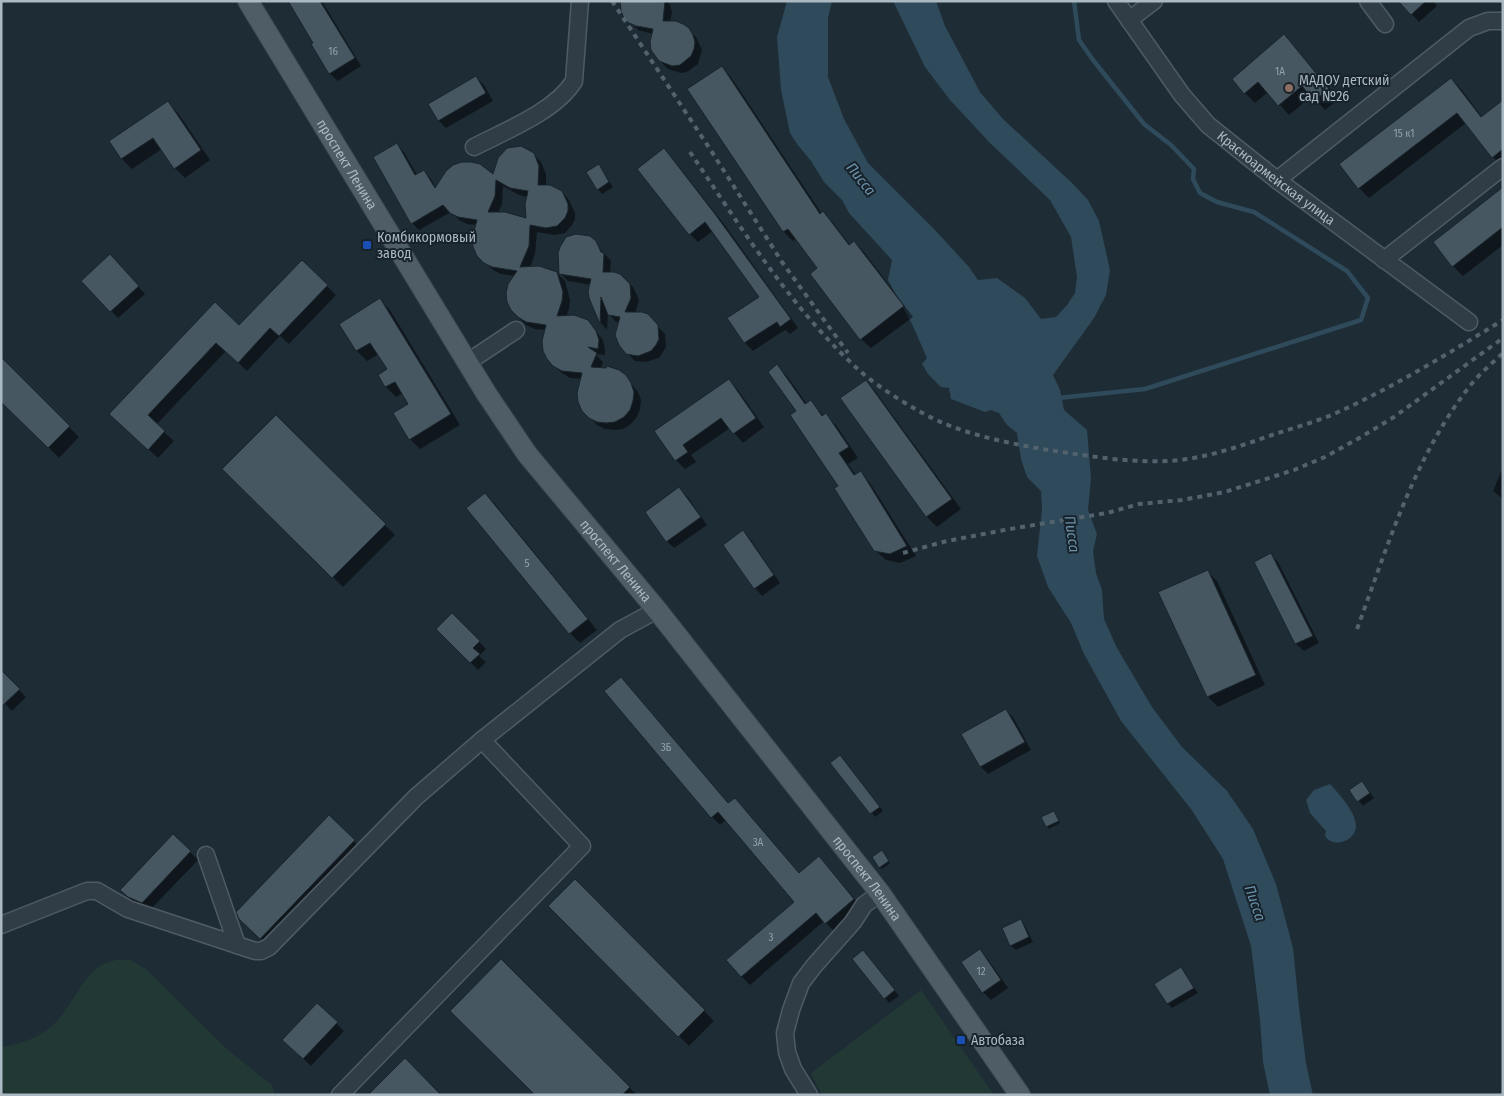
<svg xmlns="http://www.w3.org/2000/svg" width="1504" height="1096" viewBox="0 0 1504 1096" font-family="'Fira Sans Condensed',sans-serif">
  <style>
    .green { fill: #213835 }
    .water { fill: #2f4a5b }
    .shadow { fill: #0007; fill-rule: evenodd }
    .lines { fill: none; stroke-linecap: round; stroke-linejoin: round }
    .stream { stroke: #2f4a5b; stroke-width: 4.5 }
    .building { fill: #465761; stroke: #19242c; fill-rule: evenodd }
    .minor-casing { stroke: #4f5b64; stroke-width: 19 }
    .major-casing { stroke: #3b464f; stroke-width: 22 }
    .minor { stroke: #313d46; stroke-width: 16 }
    .major { stroke: #4f5d66; stroke-width: 20 }
    .rail { stroke: #53636d; stroke-width: 4; stroke-dasharray: 5 5; stroke-linecap: butt }
    .education-dot { fill: #8d6e63; stroke: #17222a; stroke-width: 2 }
    .transit-dot { fill: #1a4fb4; stroke: #17222a; stroke-width: 2 }
    .labels { text-anchor: middle; dominant-baseline: central; stroke-width: 4; stroke-linejoin: round; paint-order: stroke }
    .number-label { font-size: 11px; fill: #92a0aa }
    .poi-label { font-size: 14px; fill: #abb9c3; stroke: #17222a; text-anchor: start }
    .street-label { font-size: 14px; fill: #abb9c3; stroke: #17222a }
    .water-label { font-size: 15px; font-style: italic; fill: #6a91a9; stroke: #17222a }
  </style>
  <rect width="100%" height="100%" fill="#1e2c35"/>
  <path class="green" d="M131 960 147 970 228 1050 272 1085 275 1095H1V1047C20 1044 39 1038 53 1025 73 1007 84 967 112 961 117 959 125 960 131 960Z
    M921 990 994 1095H822L811 1073Z"/>
  <path class="water" d="M787 1H832L828 18V77L844 119 868 163 934 229 969 267 978 280 997 278 1025 298 1041 319 1056 317 1067 305 1075 293 1077 277 1071 237 1050 200 990 143 950 100 925 67 893 1H936L945 26 980 92 1003 119 1072 183 1088 200 1099 221 1110 270 1106 295 1094 318 1053 375 1060 390 1064 410 1087 430 1091 478 1088 510 1097 534 1093 551 1096 573 1102 590 1104 619 1117 648 1152 707 1182 747 1227 791 1253 829 1276 884 1293 948 1299 1007 1306 1063 1313 1095H1270L1263 1062 1260 1020 1251 946 1223 859 1191 809 1121 721 1084 654 1071 623 1048 587 1037 556 1042 509 1041 491 1027 477 1021 459 1017 433 1007 425 999 413 991 410 985 412 951 399 949 388 941 387 928 374 922 364 927 358 912 324 888 280 892 260 849 213 842 200 824 182 811 161 797 144 790 133 781 90 777 37Z
    M1330 784C1339 794 1355 811 1356 825 1357 841 1333 849 1325 836L1326 831 1310 813 1306 800 1314 790Z"/>
  <path class="shadow" d="M289 1H322L361 66 338 81 330 74 312 45 315 43Z
    M622 1H667L670 5 672 12 670 22 688 29 696 37 702 50 698 64 687 72 681 73 668 69 660 61 653 34 638 30 625 17Z
    M1400 1H1433L1437 6 1419 22Z
    M1284 36 1339 99 1325 110 1312 96 1289 115 1268 92 1255 103 1245 93Z
    M722 67 731 77 822 214 833 223 850 245 854 242 864 252 913 317 871 348 861 339 819 269 797 239 793 241 784 232 689 89Z
    M476 78 484 85 493 101 446 128 439 121 430 105Z
    M1451 79 1461 89 1482 117 1503 101V167L1493 157 1466 123 1369 198 1359 188Z
    M168 103 178 113 210 160 185 178 175 168 162 149 132 169 122 159 110 141Z
    M397 145 404 152 417 175 424 171 431 179 436 188 494 176 533 154 541 162 546 174V186L562 192 569 200 575 213V219L572 225 565 233 555 235 537 232 535 254 530 268 557 273 565 281 570 300 569 309 566 317 587 321 603 340 605 349V355L595 354 603 362 601 369 625 376 638 392 641 400 640 409 637 417 631 424 623 429 614 430 605 429 597 425 583 410 582 379 570 378 562 373 548 359 546 330 535 329 526 325 512 310 515 276 501 274 493 270 478 255 477 225 467 224 459 220 451 212 419 230 412 223ZM503 186 519 195 528 197 527 220 498 213 502 204Z
    M672 158 724 224 798 328 790 334 785 330 753 351 745 343 729 319 761 298 713 231 698 242 690 234Z
    M599 166 613 187 602 194 598 189Z
    M1503 189V245L1463 276 1453 266Z
    M589 237 611 261 610 273 625 279 633 287 639 300 635 314 647 316 665 334 666 347 659 358 646 362 635 361 627 353 620 322H616L608 313 607 330 601 323 590 298 591 285 568 281 560 273Z
    M302 262 336 295 289 344 280 336 247 371 226 351 156 425 174 441 158 458 111 414 239 327Z
    M117 263 145 294 118 318 83 281Z
    M380 300 390 310 460 425 420 449 410 439V404L403 393 396 397 386 387 379 375 388 370 379 354 367 361 357 351 341 324Z
    M1 359 79 437 59 458 1 400Z
    M777 366 787 376 807 404 811 402 824 416 826 415 836 425 858 458 848 464 856 475 860 473 870 483 916 556 900 563 886 560 875 550 798 411Z
    M729 381 738 390 764 427 743 443 730 428 691 455 696 462 685 469 676 460 656 432Z
    M865 381 875 391 961 509 937 527 927 517 842 399Z
    M276 416 395 535 343 587 224 469Z
    M1503 467V499L1493 491Z
    M679 489 687 496 707 525 674 548 667 541Z
    M485 494 495 504 597 630 580 643 570 633 468 508Z
    M743 532 750 539 780 583 762 596 755 588Z
    M1271 555 1278 562 1319 643 1304 651 1296 644 1255 563Z
    M1207 571 1217 581 1265 685 1218 707 1208 697 1160 593Z
    M452 614 486 649 479 656 486 662 478 670 438 629Z
    M1 672 26 697 12 711 1 700Z
    M605 691 729 804 799 874 827 866 862 908 834 931 824 921 750 985 741 976 796 902 726 820 720 825 712 817Z
    M1006 710 1013 717 1031 750 988 774 981 767Z
    M844 761 883 811 875 817 832 763Z
    M1366 787 1374 798 1363 806 1351 790Z
    M1055 814 1060 823 1049 829 1043 818Z
    M329 817 364 851 271 948 240 918Z
    M173 835 198 860 150 910 136 904 121 890Z
    M884 854 890 863 882 869 880 867Z
    M575 881 714 1021 689 1046 550 906Z
    M1021 921 1025 926 1033 942 1016 950 1011 946 1003 929Z
    M979 951 987 958 1008 988 991 1000 983 992 962 962Z
    M868 957 899 996 889 1003 854 959Z
    M501 961 637 1095H537Z
    M1181 969 1198 993 1172 1008 1168 1004Z
    M317 1004 344 1031 311 1066 284 1040Z"/>
  <g class="lines">
    <path class="stream" d="M1058 398 1145 389 1361 320 1368 298 1347 271 1254 212 1217 202 1200 193 1193 179 1194 169 1171 145 1144 124 1093 60 1079 40 1074 1"/>
  </g>
  <path class="building" d="M288 1H320L355 58 329 74 311 44 313 43Z
    M620 1H665L663 21H676L683 24 689 28 693 35 695 42 694 49 691 56 680 65 672 66 659 61 651 50 650 42 653 29 636 26 629 23 624 18 621 11Z
    M1398 1H1426L1411 15Z
    M1284 34 1329 89 1314 101 1302 86 1278 106 1258 82 1244 94 1232 79Z
    M722 66 820 214 823 211 849 245 854 241 904 306 860 340 810 274 817 268 788 229 783 232 687 89Z
    M476 76 486 93 438 121 428 104Z
    M1451 78 1481 117 1503 100V149L1492 158 1457 113 1358 189 1339 164Z
    M168 101 201 150 174 169 153 138 121 159 109 141Z
    M397 143 415 175 424 170 435 188 446 171 453 165 462 162H471L480 164 493 174 498 158 507 148 521 146 534 153 539 166 538 185H550L562 191 568 204V211L565 218 557 226 546 228 530 225 529 246 520 267 539 266 557 272 563 292 562 301 557 316 574 315 588 320 596 331 599 340 598 349 588 347 597 353 591 367 606 368 607 366 619 370 626 375 631 383 634 392 633 401 630 410 624 417 615 422 606 423 597 422 589 418 582 411 578 402 577 393 582 373 562 371 553 366 547 359 543 351 542 341 546 325 526 322 518 317 511 310 507 302 506 293 508 284 517 271 492 267 484 263 477 256 473 247 472 238 477 220 458 217 450 213 443 205 411 224 373 157ZM496 180 510 188 528 191 525 204 526 218 505 212H488L495 196Z
    M664 148 715 214 791 319 780 327 777 322 744 343 727 318 759 297 705 222 689 235 637 169Z
    M599 164 609 182 597 190 586 172Z
    M1503 187V227L1452 267 1433 242Z
    M576 234 590 236 596 241 601 252 604 253 603 272H614L620 274 630 284 631 298 625 312H642L648 314 658 325 659 339 656 345 651 351 638 356 626 354 619 345 615 335 620 317 608 315 601 297 600 324 589 298 588 291 591 279 559 274 558 253 560 247 566 237Z
    M110 254 139 286 110 312 81 281Z
    M302 260 328 285 279 336 270 328 238 363 216 343 148 415 165 431 148 450 109 414 215 302 239 325Z
    M380 298 451 414 409 440 393 413 408 404 395 382 385 387 378 375 387 369 370 343 356 351 339 324Z
    M1 357 70 426 48 448 1 402Z
    M777 364 805 404 811 400 822 416 826 413 849 447 839 453 854 475 861 471 907 546 890 554 874 551 834 488 838 486 790 415 796 411 768 372Z
    M729 379 756 418 733 434 721 418 683 445 688 452 675 461 654 431Z
    M866 380 952 499 926 517 840 398Z
    M276 415 386 524 332 578 222 469Z
    M679 487 701 517 666 542 645 512Z
    M485 493 588 619 569 634 466 508Z
    M743 530 774 575 754 589 723 545Z
    M1271 553 1313 636 1295 644 1254 562Z
    M1208 570 1256 675 1207 697 1158 592Z
    M452 613 480 641 473 648 480 654 470 663 436 629Z
    M1 670 20 689 1 707Z
    M621 677 728 803 735 798 799 873 819 856 854 899 825 924 816 913 741 977 726 960 794 902 718 812 711 818 604 691Z
    M1006 709 1025 742 980 767 961 734Z
    M840 755 880 807 870 814 830 763Z
    M1362 781 1370 793 1357 802 1349 790Z
    M1054 811 1059 821 1046 827 1041 817Z
    M329 815 355 840 260 939 239 919 236 912Z
    M173 834 191 851 142 903 128 897 120 890Z
    M882 850 889 861 879 868 872 857Z
    M575 879 705 1010 678 1037 548 906Z
    M1021 919 1029 937 1010 946 1002 928Z
    M980 949 1001 980 982 993 961 962Z
    M863 950 895 990 884 999 852 959Z
    M501 959 630 1087 622 1095H535L450 1011Z
    M1181 967 1194 988 1167 1004 1154 984Z
    M317 1003 338 1022 303 1059 282 1040Z
    M405 1058 441 1095H368Z"/>
  <g class="lines">
    <defs>
      <g id="minor">
        <path id="s1" d="M1116 1 1182 95 1208 125 1277 180 1469 322"/>
        <path d="M1368 1 1385 24"/>
        <path d="M1129 20 1154 1"/>
        <path d="M474 147C505 131 556 111 574 81L580 1"/>
        <path d="M1277 180 1469 28 1488 21H1503"/>
        <path d="M1384 260 1503 167"/>
        <path d="M468 362 516 330"/>
        <path d="M206 855 237 945"/>
        <path d="M1 925 87 891H97L128 909 255 951H261L269 947 416 797 482 740"/>
        <path d="M340 1095 582 846 482 740 620 630 657 610"/>
        <path d="M809 1095 793 1069 787 1052 785 1033 791 1010 801 983 814 966 853 922 864 905 880 893"/>
      </g>
      <g id="major">
        <path id="s2" d="M248 1 486 393 527 454 657 610 880 893 1020 1095"/>
      </g>
    </defs>
    <use href="#minor" class="minor-casing"/>
    <use href="#major" class="major-casing"/>
    <use href="#minor" class="minor"/>
    <use href="#major" class="major"/>
    <path class="rail" d="M612 1 710 149 782 262 848 353
      M690 152C740 226 793 311 860 371 879 388 919 413 943 423 974 436 1008 443 1042 449 1083 455 1126 463 1168 461 1204 459 1238 447 1272 435 1293 428 1316 422 1336 413 1394 387 1449 353 1503 320
      M903 553 947 541 1010 529 1107 513 1139 504 1182 500 1225 492 1294 470 1325 457 1361 437 1394 417 1503 338
      M1357 629C1387 548 1413 461 1466 391 1476 377 1490 365 1503 353"/>
  </g>
  <circle class="education-dot" cx="1289" cy="88" r="5"/>
  <g class="transit-dot">
    <rect x="362" y="240" width="10" height="10" rx="2.5"/>
    <rect x="956" y="1035" width="10" height="10" rx="2.5"/>
  </g>
  <g class="labels">
    <g class="number-label">
      <text x="333" y="51">16</text>
      <text x="1280" y="71">1А</text>
      <text x="1404" y="133">15 к1</text>
      <text x="527" y="563">5</text>
      <text x="666" y="747">3Б</text>
      <text x="758" y="842">3А</text>
      <text x="771" y="937">3</text>
      <text x="981" y="971">12</text>
    </g>
    <g class="poi-label">
      <text x="1299" y="80">МАДОУ детский<tspan x="1299" dy="16">сад №26</tspan></text>
      <text x="377" y="237">Комбикормовый<tspan x="377" dy="16">завод</tspan></text>
      <text x="971" y="1040">Автобаза</text>
    </g>
    <g class="street-label">
      <text stroke="none"><textPath href="#s2" startOffset="191">проспект Ленина</textPath></text>
      <text stroke="none"><textPath href="#s1" startOffset="241">Красноармейская улица</textPath></text>
      <text stroke="none"><textPath href="#s2" startOffset="671">проспект Ленина</textPath></text>
      <text stroke="none"><textPath href="#s2" startOffset="1076">проспект Ленина</textPath></text>
    </g>
    <g class="water-label">
      <text transform="translate(861 179) rotate(51)">Писса</text>
      <text transform="translate(1072 534) rotate(82)">Писса</text>
      <text transform="translate(1255 903) rotate(71)">Писса</text>
    </g>
  </g>
  <rect width="1504" height="1096" fill="none" stroke="#abb9c3" stroke-width="5"/>
</svg>
